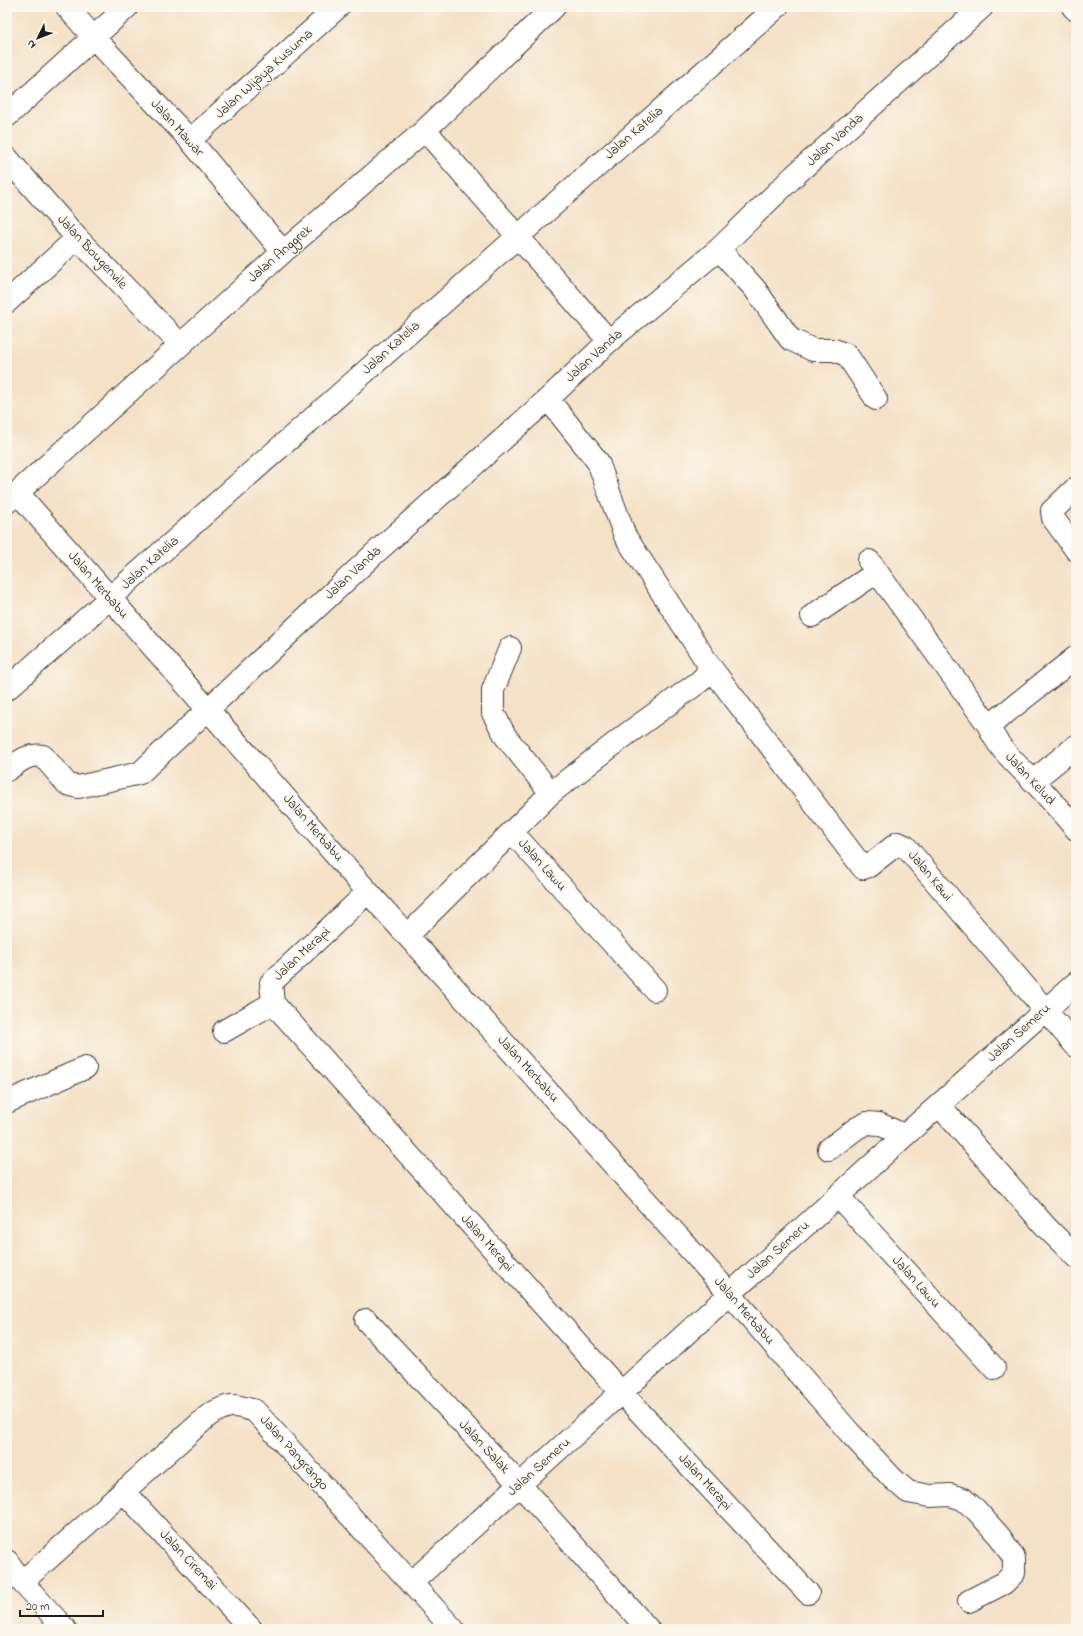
<svg xmlns="http://www.w3.org/2000/svg" width="1083" height="1636" viewBox="0 0 1083 1636" font-family="'Indie Flower',sans-serif">
  <style>
    .lines { fill: none; stroke-linecap: round; stroke-linejoin: round }
    .minor-casing { stroke: #3c3a36; stroke-width: 24 }
    .minor { stroke: #fff; stroke-width: 22 }
    .labels { text-anchor: middle; dominant-baseline: central; stroke-width: 3; stroke-linejoin: round; paint-order: stroke }
    .street-label { font-size: 14px; fill: #1c1c1c; stroke: #fbf7ec }
  </style>
  <rect width="100%" height="100%" fill="#fbf7ec"/>
  <filter id="ink" filterUnits="userSpaceOnUse"><feTurbulence type="fractalNoise" baseFrequency=".025" numOctaves="2"/><feDisplacementMap in="SourceGraphic" scale="8" xChannelSelector="R" yChannelSelector="G"/><feConvolveMatrix kernelMatrix="1 2 1 2 8 2 1 2 1" color-interpolation-filters="sRGB"/></filter>
  <filter id="wash" filterUnits="userSpaceOnUse"><feTurbulence type="fractalNoise" baseFrequency=".012" numOctaves="4" result="noise"/><feDisplacementMap in="SourceGraphic" scale="16" xChannelSelector="R" yChannelSelector="G"/><feGaussianBlur stdDeviation="0.9" result="paint"/><feColorMatrix in="noise" values="0 0 0 0 0 0 0 0 0 0 0 0 0 0 0 0 0 1.4 0 .05"/><feComposite in="paint" operator="in"/></filter>
  <g filter="url(#wash)">
    <rect width="100%" height="100%" fill="#f4e1c6"/>
  </g>
  <g filter="url(#ink)">
    <g class="lines">
      <defs>
        <path id="minor" d="M67 7 93 37 190 140 283 252
          M1073 7 1076 10
          M7 116 127 7
          M425 130 609 341
          M190 140 338 7
          M7 158 77 238 180 344
          M719 249 755 289 790 339 813 350H834L847 355 876 399
          M7 302 77 238
          M548 399 598 462 625 536 709 665 863 868 869 866 898 843 905 846 1076 1046
          M1076 488 1052 511 1053 518 1076 550
          M17 492 368 892 730 1294 849 1432 893 1479 908 1492 930 1496 950 1495 963 1499 976 1510 1000 1537 1014 1558V1573L1004 1583 969 1601
          M7 502 283 252 425 130 554 7
          M869 561 989 726C997 748 1017 764 1033 781 1048 796 1062 813 1076 829
          M812 616 877 572
          M510 648 493 690V713L506 737 551 793
          M7 689 777 7
          M989 726 1076 657
          M7 770C19 762 28 753 43 756L67 784 78 787 140 773 374 554 548 399 609 341 719 249 794 176 982 7
          M1033 781 1076 746
          M512 832 655 990
          M368 892 271 983 273 1003 621 1392 808 1593
          M408 935 551 793 627 734 699 682 706 675 709 665
          M224 1031 273 1003
          M7 1102 85 1068
          M939 1105 1046 1227 1076 1257
          M829 1149 857 1128 867 1123 879 1124 897 1132 903 1137
          M838 1196 994 1368
          M366 1320 520 1485 648 1629
          M124 1492 251 1629
          M7 1561 22 1582 65 1629
          M22 1582 208 1416C228 1403 234 1404 255 1411L453 1629
          M411 1583 903 1137 1076 983"/>
      </defs>
      <use href="#minor" class="minor-casing"/>
      <use href="#minor" class="minor"/>
    </g>
  </g>
  <g class="labels">
    <g class="street-label">
      <text transform="translate(264 74) rotate(-42)">Jalan Wijaya Kusuma</text>
      <text transform="translate(177 128) rotate(48)">Jalan Mawar</text>
      <text transform="translate(634 133) rotate(-41)">Jalan Katelia</text>
      <text transform="translate(835 140) rotate(-42)">Jalan Vanda</text>
      <text transform="translate(92 252) rotate(47)">Jalan Bougenvile</text>
      <text transform="translate(280 254) rotate(-41)">Jalan Anggrek</text>
      <text transform="translate(391 348) rotate(-42)">Jalan Katelia</text>
      <text transform="translate(594 356) rotate(-42)">Jalan Vanda</text>
      <text transform="translate(150 563) rotate(-42)">Jalan Katelia</text>
      <text transform="translate(353 573) rotate(-43)">Jalan Vanda</text>
      <text transform="translate(98 585) rotate(49)">Jalan Merbabu</text>
      <text transform="translate(1030 779) rotate(47)">Jalan Kelud</text>
      <text transform="translate(313 828) rotate(49)">Jalan Merbabu</text>
      <text transform="translate(542 865) rotate(48)">Jalan Lawu</text>
      <text transform="translate(930 876) rotate(50)">Jalan Kawi</text>
      <text transform="translate(302 954) rotate(-43)">Jalan Merapi</text>
      <text transform="translate(1019 1033) rotate(-42)">Jalan Semeru</text>
      <text transform="translate(528 1069) rotate(48)">Jalan Merbabu</text>
      <text transform="translate(487 1243) rotate(48)">Jalan Merapi</text>
      <text transform="translate(778 1250) rotate(-42)">Jalan Semeru</text>
      <text transform="translate(916 1282) rotate(48)">Jalan Lawu</text>
      <text transform="translate(744 1311) rotate(49)">Jalan Merbabu</text>
      <text transform="translate(484 1447) rotate(47)">Jalan Salak</text>
      <text transform="translate(294 1453) rotate(48)">Jalan Pangrango</text>
      <text transform="translate(539 1467) rotate(-42)">Jalan Semeru</text>
      <text transform="translate(705 1482) rotate(47)">Jalan Merapi</text>
      <text transform="translate(188 1560) rotate(47)">Jalan Ciremai</text>
    </g>
  </g>
  <rect width="1083" height="1636" fill="none" stroke="#fbf7ec" stroke-width="24"/>
  <g transform="translate(38 38) rotate(227)" stroke="#fbf7ec" stroke-width="3" paint-order="stroke">
  <path d="M0-3L7 15L0 10L-7 15Z" fill="#1c1c1c"/>
  <text y="-6" font-size="11" font-weight="bold" text-anchor="middle" fill="#1c1c1c">N</text>
  </g>
  <path d="M20 1610v6h83v-6" fill="none" stroke="#1c1c1c" stroke-width="2"/>
  <text x="26" y="1610" font-size="12" fill="#1c1c1c" stroke="#fbf7ec" stroke-width="3" paint-order="stroke">20 m</text>
</svg>
